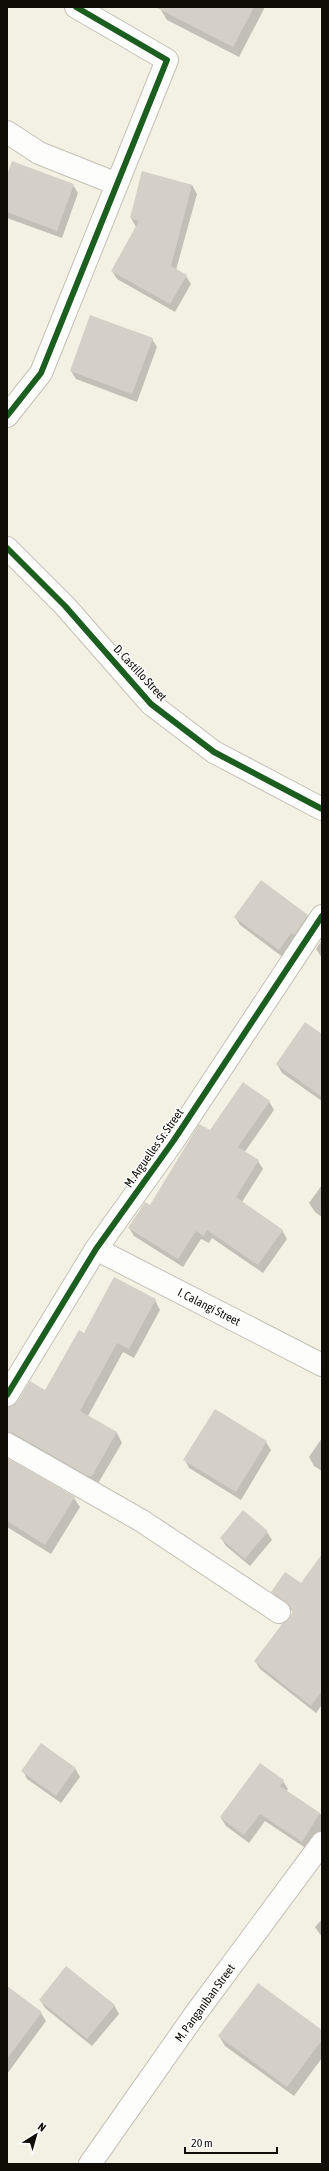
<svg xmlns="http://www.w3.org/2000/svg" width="329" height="2171" viewBox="0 0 329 2171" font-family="'Asap Condensed',sans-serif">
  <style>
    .shadow { fill: #0003 }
    .building { fill: #d4d0c7 }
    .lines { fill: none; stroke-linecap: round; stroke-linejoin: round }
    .minor-casing { stroke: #c3c1b7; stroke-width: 24 }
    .minor { stroke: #fdfdfb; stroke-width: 22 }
    .cycleway-casing { stroke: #fff; stroke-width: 8 }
    .cycleway { stroke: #1b5e20; stroke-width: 6 }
    .labels { text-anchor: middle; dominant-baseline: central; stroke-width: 3; stroke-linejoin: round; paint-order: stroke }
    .street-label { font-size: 12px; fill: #0f0d06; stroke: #fff }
  </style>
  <rect width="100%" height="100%" fill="#f3f1e4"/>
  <path class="shadow" d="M163 7H265L239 57 167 20 161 10Z
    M142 172 192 185 197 194 176 270 186 276 191 284 175 312 117 279 112 271 136 227 131 218Z
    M7 178 73 185 78 193 62 238 7 218Z
    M152 339 157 347 137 402 76 379 71 371Z
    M307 915 312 924 284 958 240 925 235 917Z
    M322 940V958L316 949Z
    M322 1035V1101L282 1073 277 1064Z
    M269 1101 274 1110 244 1153 258 1161 263 1169 242 1202 282 1230 287 1239 263 1273 212 1238 209 1243 201 1239 183 1267 134 1236 129 1228 150 1207 210 1132Z
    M322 1185V1217L315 1212 309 1203Z
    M155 1300 160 1310 134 1358 123 1352 88 1416 117 1433 122 1443 97 1485 7 1444V1408L46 1391 84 1334Z
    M322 1438V1471L314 1466 309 1457Z
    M266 1442 271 1450 241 1500 189 1468 185 1460Z
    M7 1460 74 1498 80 1507 51 1554 7 1527Z
    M267 1532 272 1540 250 1566 226 1546 221 1538Z
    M322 1579V1705L316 1713 260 1669 255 1661 290 1620 294 1612 277 1600 272 1592Z
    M75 1768 80 1777 61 1803 27 1779 23 1771Z
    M283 1781 288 1789 286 1792 322 1815V1840L307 1849 265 1821 249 1843 226 1826 221 1818Z
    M322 1919V1937L315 1927Z
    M7 1995 41 2013 46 2021 7 2074Z
    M40 2000 114 2005 119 2014 92 2046 45 2008Z
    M322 2031V2058L294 2096 225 2046 219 2036Z"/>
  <path class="building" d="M155 7H254L233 47Z
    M12 161 74 184 57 231 7 212V175Z
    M142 171 192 185 171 266 187 275 170 304 111 271 139 221 130 218Z
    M90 315 153 338 132 394 70 371Z
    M261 880 308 915 294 935 291 933 279 950 234 917Z
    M305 1022 322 1034V1097L276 1064Z
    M243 1082 270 1101 238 1147 259 1160 236 1197 283 1230 258 1265 207 1230 204 1236 196 1231 178 1259 128 1228 145 1202 150 1205 199 1124 210 1130Z
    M114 1277 156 1299 129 1349 117 1343 80 1411 117 1432 92 1476H88L13 1433 7 1432V1407L17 1402 30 1381 45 1390 79 1330 84 1333Z
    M215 1409 267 1441 236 1492 183 1460Z
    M7 1458 75 1497 45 1545 7 1521Z
    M243 1510 268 1531 245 1559 220 1538Z
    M322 1554V1691L311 1706 254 1661 283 1623 289 1619 293 1611 286 1602 271 1592 285 1572 301 1583Z
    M41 1743 76 1768 56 1796 21 1771Z
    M260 1763 284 1780 280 1786 320 1813 302 1842 260 1814 244 1835 220 1817Z
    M66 1966 115 2005 87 2039 39 2000Z
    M258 1983 322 2030V2040L287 2087 218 2036Z
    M7 1986 42 2012 7 2059Z"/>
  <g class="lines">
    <defs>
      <path id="minor" d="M7 132 39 153 117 184
        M7 416 41 373 167 60 76 7
        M7 548 65 606 151 704 214 752 322 809
        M96 1249 322 1365
        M7 1395 96 1249 174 1140 322 916
        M7 1444 142 1521 279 1612
        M90 2164 196 2013 322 1843"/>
    </defs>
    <use href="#minor" class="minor-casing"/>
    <use href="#minor" class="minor"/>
    <defs>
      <path id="cycleway" d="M7 416 41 373 167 60 76 7
        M7 548 65 606 151 704 214 752 322 809
        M7 1395 96 1249 174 1140 322 916"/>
    </defs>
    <use href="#cycleway" class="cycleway-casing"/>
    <use href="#cycleway" class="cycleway"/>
  </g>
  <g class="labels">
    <g class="street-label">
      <text transform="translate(140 673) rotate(47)">D. Castillo Street</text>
      <text transform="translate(154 1148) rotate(-55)">M. Arguelles Sr. Street</text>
      <text transform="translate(209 1307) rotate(27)">I. Calangi Street</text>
      <text transform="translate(205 2003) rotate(-54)">M. Panganiban Street</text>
    </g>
  </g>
  <rect width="329" height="2171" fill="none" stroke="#0f0d06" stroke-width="16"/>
  <g transform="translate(36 2135) rotate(37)" stroke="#ffffff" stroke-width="3" paint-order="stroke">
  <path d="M0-3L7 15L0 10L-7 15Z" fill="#0f0d06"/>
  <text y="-6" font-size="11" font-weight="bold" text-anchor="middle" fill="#0f0d06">N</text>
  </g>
  <path d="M185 2147v6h92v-6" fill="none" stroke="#0f0d06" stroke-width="2"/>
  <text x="191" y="2147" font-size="12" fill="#0f0d06" stroke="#ffffff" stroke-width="3" paint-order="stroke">20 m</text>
</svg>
